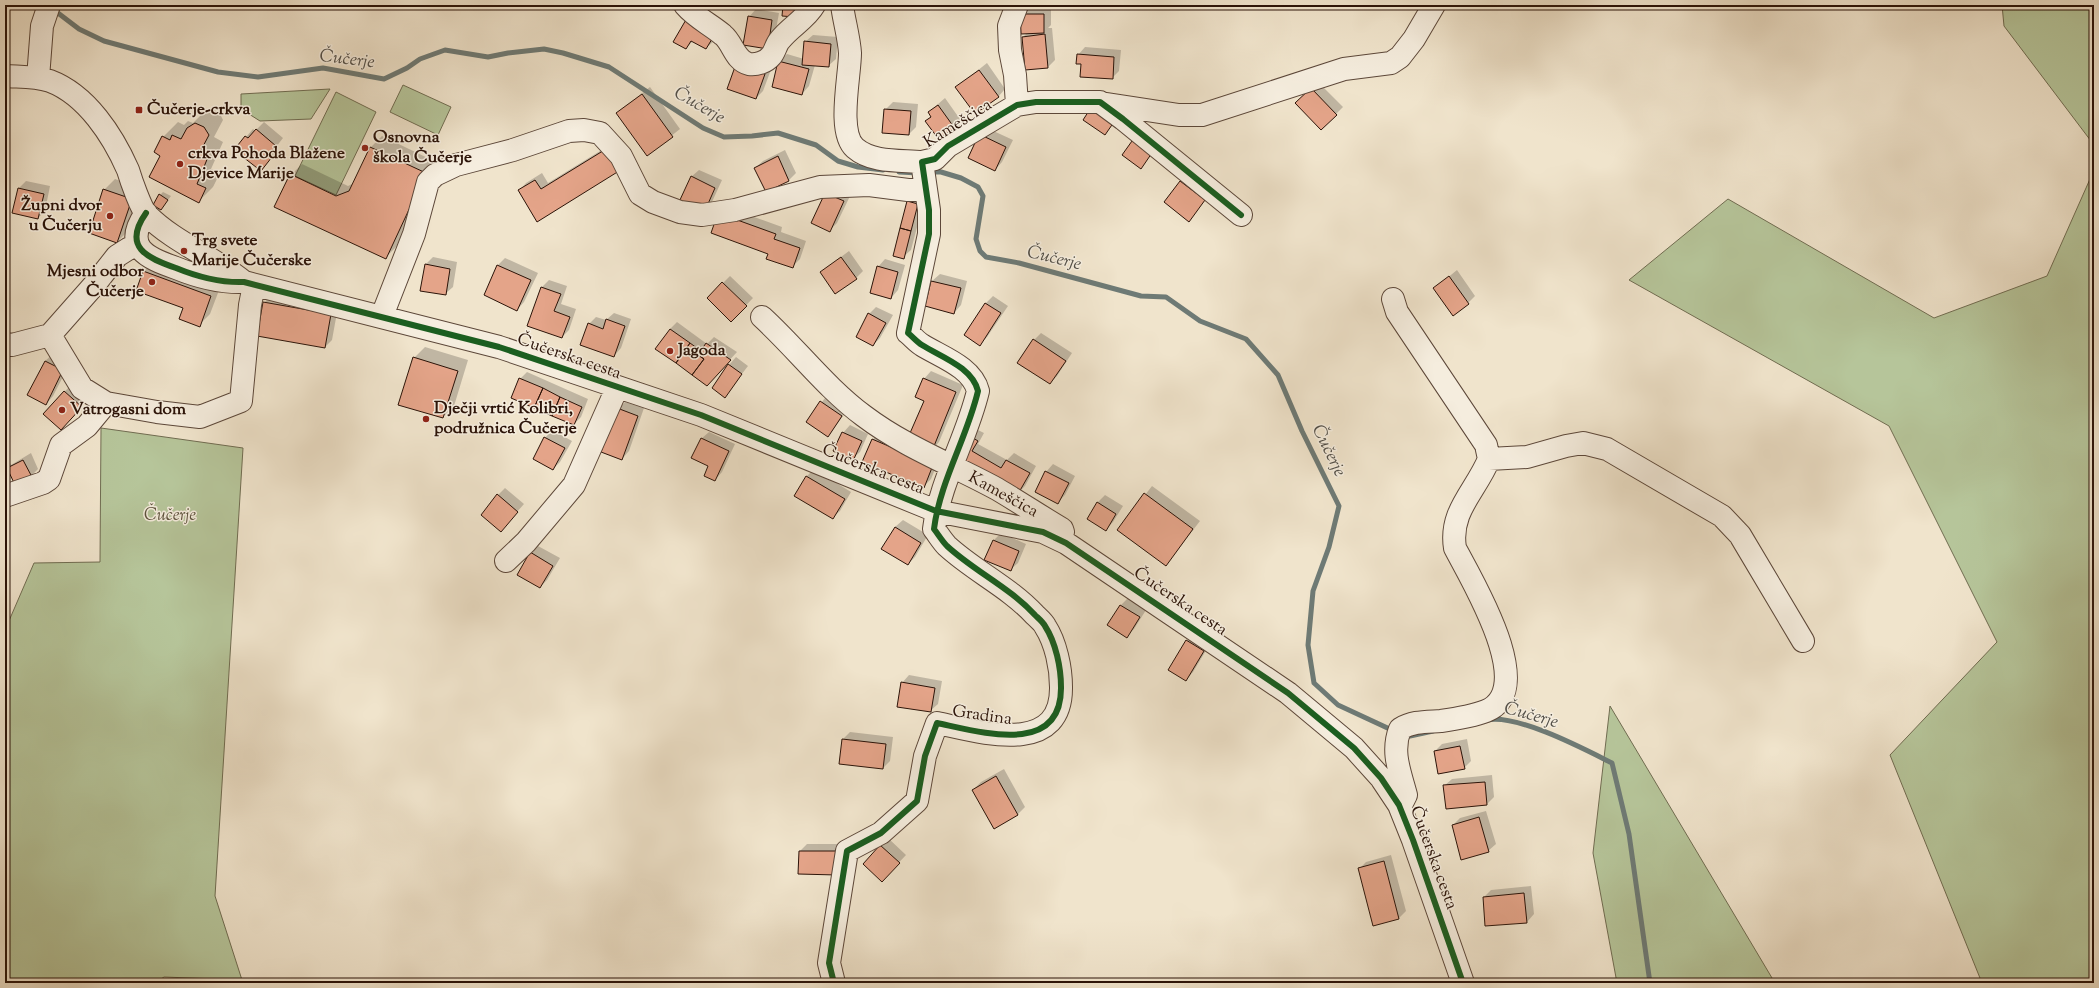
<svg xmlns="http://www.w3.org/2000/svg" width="2099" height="988" viewBox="0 0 2099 988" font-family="'Sorts Mill Goudy',serif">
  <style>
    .green { fill: #b6c59a; stroke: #706c51 }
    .shadow { fill: #0003 }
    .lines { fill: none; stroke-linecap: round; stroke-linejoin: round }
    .stream { stroke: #6e7a75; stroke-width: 5 }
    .building { fill: #e4a489; stroke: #2b1308 }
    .minor-casing { stroke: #5c4739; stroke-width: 24 }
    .minor { stroke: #f5edde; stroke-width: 22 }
    .cycleway-casing { stroke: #f5edde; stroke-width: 8 }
    .cycleway { stroke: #1b5e20; stroke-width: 6 }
    .poi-dot { fill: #8f2418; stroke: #f5edde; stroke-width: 1.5 }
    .labels { text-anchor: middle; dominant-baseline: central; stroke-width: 3; stroke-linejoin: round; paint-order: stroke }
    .poi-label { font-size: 17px; font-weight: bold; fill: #2b1308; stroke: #f5edde; text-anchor: start }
    .street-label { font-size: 17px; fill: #2b1308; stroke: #f5edde }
    .park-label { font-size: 17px; font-style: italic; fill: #5c513b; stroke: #f5edde }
    .water-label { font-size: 18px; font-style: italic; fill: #524f48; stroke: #f5edde }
  </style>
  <rect width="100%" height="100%" fill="#f0e4cc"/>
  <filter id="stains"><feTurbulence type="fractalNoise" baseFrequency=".005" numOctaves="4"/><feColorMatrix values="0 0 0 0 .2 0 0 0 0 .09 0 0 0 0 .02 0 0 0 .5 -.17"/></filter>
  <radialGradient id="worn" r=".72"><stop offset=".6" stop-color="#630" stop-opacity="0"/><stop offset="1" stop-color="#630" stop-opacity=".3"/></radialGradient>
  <path class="green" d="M2002 5H2094V145L2004 26Z
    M403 85 451 107 438 135 390 112Z
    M330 89 311 119 260 121 241 109V94Z
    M336 92 376 112 336 195 295 176Z
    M2094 170V983H1982L1890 755 1997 642 1889 426 1629 280 1728 199 1934 318 2047 276Z
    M101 428 243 448 215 896 242 980 164 977 155 983H5V630L34 563 100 562Z
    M1610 706 1775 983H1617L1593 853Z"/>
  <path class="shadow" d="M784 5H802L795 16Z
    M1029 7H1051V25L1048 28H1052L1055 60 1048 67 1023 37 1027 33 1021 14Z
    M756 9 779 13 774 41 749 17Z
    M688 18 714 41 706 48 693 41 686 48Z
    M813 35 838 37 836 59 828 66 815 65 809 86 802 94 779 61 787 54 804 59 805 42Z
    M1085 47 1121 50 1119 71 1112 78 1082 63 1078 55Z
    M987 63 1005 89 998 97 957 87Z
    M772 67 763 91 756 98 728 88Z
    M1318 82 1343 107 1321 129 1296 103Z
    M650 87 680 129 647 155 617 113Z
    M945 98 962 122 955 129 926 121 931 116 929 112Z
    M893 102 918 104 916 127 909 134 885 110Z
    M211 109 219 112 223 120 214 137 223 142 211 169 220 173 213 187 198 202 161 156 163 137 178 122 184 125 188 121 193 123 203 113Z
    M264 122 283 138 276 147 278 150 261 170 246 137 253 129 255 131Z
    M987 128 1013 140 1002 162 995 170 969 158Z
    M382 136 436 162 396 247 385 258 291 175 302 164 348 186 354 183 371 147Z
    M613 143 537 220 519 191 526 183 542 173 548 183Z
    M785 150 796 173 789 180 766 190 755 168 763 161Z
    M699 170 722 180 711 204 703 212 691 177Z
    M1188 174 1212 192 1189 220 1165 202Z
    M115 179 142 188 128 231 117 242 104 190Z
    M26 181 50 186 45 211 38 218 19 188Z
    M163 192 171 196 161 209 160 195Z
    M826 193 851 194 837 223 830 230Z
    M915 194 925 197 911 250 903 257 908 201Z
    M726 207 782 227 781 232 806 241 800 259 792 267 769 253 712 233Z
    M849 251 863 271 856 278 821 272Z
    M433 257 457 262 453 287 445 294 425 265Z
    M505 258 538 273 524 302 517 310 485 295 498 265Z
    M885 259 905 265 898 290 891 298 878 267Z
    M155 260 221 285 210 314 199 325 184 307 144 271Z
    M1457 270 1475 296 1468 303 1435 288Z
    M940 274 967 281 961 305 954 313 932 281Z
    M730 276 753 298 731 321 708 298Z
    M549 280 567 286 561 304 576 309 569 330 562 337 542 287Z
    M271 295 338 307 332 340 325 347 264 303Z
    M993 296 1008 306 987 337 980 344 986 303Z
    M876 307 893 315 880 338 873 345 869 314Z
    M614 313 631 319 621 348 614 356 589 324 596 317 606 320Z
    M677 322 707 344 714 337 737 352 714 377 670 329Z
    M1041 333 1072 353 1057 376 1050 383 1034 340Z
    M425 347 468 360 454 406 443 417 414 358Z
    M53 354 70 363 53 396 46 404 29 395 45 361Z
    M736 357 748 366 725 396 729 365Z
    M931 371 963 385 939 442 932 450 924 379Z
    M527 372 588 399 581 417 574 424 520 379Z
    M72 384 88 399 68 421 44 413Z
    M828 394 849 408 828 436 807 422Z
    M625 402 644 408 629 451 622 459 618 409Z
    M850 425 868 434 860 452 852 459 843 433Z
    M552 430 572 441 560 462 553 469 545 438Z
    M978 430 984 433 978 444 1007 460 1014 453 1036 466 1025 486 1018 493 958 459 971 437Z
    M709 432 735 444 722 472 715 480 701 439Z
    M880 433 940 457 931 479 924 486 872 440Z
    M5 452 11 465 31 453 38 469 31 476 9 471 5 475Z
    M1053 464 1075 476 1065 495 1058 502 1046 472Z
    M814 469 851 492 840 511 832 518 795 495 807 476Z
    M1152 486 1200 521 1166 565 1118 530Z
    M505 488 524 504 501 530 498 495Z
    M1105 495 1123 506 1113 522 1106 529 1098 502Z
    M903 520 928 535 915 557 908 564 895 527Z
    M5 533 8 550 5 553Z
    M1001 533 1026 544 1018 563 1010 570 994 540Z
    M538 546 560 558 547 580 540 587 531 553Z
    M1128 598 1146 610 1134 629 1126 636 1121 605Z
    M1194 634 1210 644 1193 672 1186 680 1187 641Z
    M909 675 942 681 938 704 930 711 902 683Z
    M850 732 893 737 890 761 883 768 843 739Z
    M1467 739 1471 761 1464 768 1435 751 1442 744Z
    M1004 769 1025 807 1018 814 994 827 973 790 981 782Z
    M1492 775 1494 797 1487 804 1444 786 1452 779Z
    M1486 811 1496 844 1488 851 1453 825 1460 818Z
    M888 838 906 855 889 873 864 864Z
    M807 844H844L836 874 800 851Z
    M1391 855 1406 911 1399 918 1374 925 1359 869 1366 862Z
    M1531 886 1534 914 1527 922 1484 897 1491 890Z"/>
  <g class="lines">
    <path class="stream" d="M54 10 79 29 104 41 218 72 258 77 323 68 384 79 407 68 420 59 445 50 488 57 508 53 544 49 563 53 609 67 703 128 724 137 752 136 778 133 816 145 838 161 858 167 883 170
      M899 172 919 173
      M929 172H941L961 178 978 187 983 196 976 239 980 251 986 257 1019 263 1141 296 1166 297 1200 321 1246 339 1278 375 1302 431 1339 506 1329 547 1313 591 1308 645 1314 683 1338 705 1394 731
      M1487 720C1518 714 1584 749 1612 763L1629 834 1650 983
      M1405 735 1410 736 1433 731"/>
  </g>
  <path class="building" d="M783 5H796L795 17 782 16Z
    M1020 14H1044V33L1021 34Z
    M748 16 772 20 768 49 743 45Z
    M687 18 715 34 706 49 691 41 686 49 673 42Z
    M1045 34 1048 68 1025 70 1022 37Z
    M804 41 831 44 829 67 802 65Z
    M1077 54 1114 57 1113 79 1080 77 1081 64H1076Z
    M778 61 809 69 802 95 772 87Z
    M736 64 765 74 756 99 727 89Z
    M979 70 999 97 975 114 955 87Z
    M1311 88 1337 115 1321 130 1295 103Z
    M642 94 673 137 647 156 616 113Z
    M1094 103 1116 119 1105 135 1083 120Z
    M938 105 956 130 940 141 925 121 931 117 928 112Z
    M884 109 911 111 909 135 882 133Z
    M195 123 204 127 209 135 200 152 208 157 197 184 206 188 199 203 149 177 160 156 154 152 162 136 170 140 172 135 181 139 187 128Z
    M256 129 276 146 269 155 272 157 261 171 234 150 245 136 248 138Z
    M979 134 1006 147 995 171 968 158Z
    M1137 134 1156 147 1141 169 1122 155Z
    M370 147 426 173 386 259 274 207 290 174 336 196 349 191Z
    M606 149 619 171 537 222 518 190 535 180 541 189Z
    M778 156 789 181 766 192 754 168Z
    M691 176 715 188 704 213 679 202Z
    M1180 181 1205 200 1189 222 1164 202Z
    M18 188 44 194 38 219 12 213Z
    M103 189 132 199 117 243 89 233Z
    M825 193 844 201 830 232 811 223Z
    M159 194 168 200 161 210 153 205Z
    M907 201 918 204 911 231 900 228Z
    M718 213 776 234 774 239 800 248 793 268 766 259 768 254 711 233Z
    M900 228 911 231 904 259 893 256Z
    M841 257 857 279 835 294 820 272Z
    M425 264 450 269 446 295 420 291Z
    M497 265 531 280 517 311 484 295Z
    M877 266 898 272 891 299 870 293Z
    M143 271 211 296 200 327 179 319 183 308 136 291Z
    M1449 276 1469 304 1453 316 1433 288Z
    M931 281 961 288 954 314 925 306Z
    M722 282 747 306 731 322 707 298Z
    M541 287 561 294 554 311 570 317 562 338 527 326Z
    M263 302 331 314 325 348 257 336Z
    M985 303 1001 313 980 346 964 335Z
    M868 313 886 323 873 346 856 337Z
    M606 319 625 326 614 357 580 345 588 323 603 329Z
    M670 329 690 343 676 363 655 349Z
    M1033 339 1066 361 1050 384 1017 363Z
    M690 343 701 351 698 355 704 359 692 375 676 363Z
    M706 343 731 360 707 386 692 375 704 359 698 355Z
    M413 357 458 371 443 418 398 405Z
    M45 361 63 370 46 405 27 395Z
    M728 364 742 374 725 398 712 388Z
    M519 378 543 388 534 408 511 398Z
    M923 378 956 392 932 451 907 440 924 401 915 397Z
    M543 388 560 397 552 416 534 408Z
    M64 391 82 407 61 430 43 414Z
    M560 397 582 407 574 425 552 416Z
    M820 401 842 416 828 437 806 422Z
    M617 408 638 416 622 460 601 452Z
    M842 432 862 441 853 461 833 451Z
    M970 436 978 441 972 451 1001 468 1006 460 1030 473 1018 494 957 459Z
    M544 437 565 448 553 470 533 459Z
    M701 438 729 451 715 481 704 476 708 466 691 458Z
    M872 439 933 465 924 488 862 462Z
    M23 460 32 477 15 485 7 468Z
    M1045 471 1069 483 1058 504 1035 492Z
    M806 476 845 499 833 519 794 496Z
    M1144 493 1193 529 1166 566 1117 530Z
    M497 494 518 512 501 532 481 515Z
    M1097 502 1116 514 1106 531 1087 519Z
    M895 527 921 543 908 565 881 549Z
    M993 540 1019 551 1011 571 984 560Z
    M530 552 553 566 540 588 517 575Z
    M1120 605 1140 617 1127 638 1107 625Z
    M1186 640 1204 651 1186 681 1168 670Z
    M901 682 935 688 931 712 897 707Z
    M842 739 886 744 883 769 839 764Z
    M1460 746 1465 769 1438 774 1434 751Z
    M996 776 1018 815 994 829 972 790Z
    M1485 782 1487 805 1446 809 1443 785Z
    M1479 817 1489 852 1461 860 1452 825Z
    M880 845 900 863 882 882 863 864Z
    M799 851H837V875L798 874Z
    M1384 861 1399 919 1373 926 1358 868Z
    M1524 893 1527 923 1485 926 1483 897Z"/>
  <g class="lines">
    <defs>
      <path id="minor" d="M685 5C696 18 710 24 723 35 733 43 735 61 749 64 757 65 766 62 771 56 775 52 776 44 780 40 790 27 806 19 814 5
        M842 5C844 21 849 37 850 53 850 76 837 132 855 148 872 163 901 160 922 162
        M1017 5 1009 26 1010 50 1015 75 1017 105
        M5 76C20 77 36 76 50 81 87 95 113 136 128 170 131 180 141 209 147 215 175 243 214 257 244 282
        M38 78 42 26 49 5
        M1107 104 1179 115H1202L1344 69 1391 63 1400 57 1414 39 1434 5
        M146 213C122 247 147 258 176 268 198 277 220 283 244 282L499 347 701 415 936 511 1043 532 1066 543 1288 693 1354 748 1381 778 1399 805 1413 840 1463 983
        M1393 299 1397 312 1486 445 1489 459C1476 491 1449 511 1455 548 1471 579 1539 690 1486 711 1473 716 1455 719 1441 721 1426 722 1413 721 1400 729 1391 752 1400 772 1406 795L1400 807
        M382 316 414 234 428 182 435 175 456 165 513 150 569 131 584 130 600 133 621 156 640 194 653 202 680 212 702 215 735 210 820 187 869 185 908 190H925
        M762 317C797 349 826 388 864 416 905 447 953 465 997 489 1019 502 1040 516 1062 529L1063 532
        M50 335 82 388 106 403 157 412 200 417 241 401 250 305 254 285
        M5 344 12 345 50 335 95 284 117 256 128 249 138 245
        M1489 459 1527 457 1566 446 1583 443 1607 449 1722 516 1740 535 1803 641
        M5 496 43 483 49 479 61 445 87 426 106 403
        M506 561 526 542 574 485 617 388
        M834 983 829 963 847 851 881 833 917 801 925 756 937 723C980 732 1062 757 1061 687 1061 668 1056 643 1045 626 1043 622 1038 618 1035 615 1009 587 974 571 947 546 942 541 938 534 934 529 940 481 967 438 978 391 972 367 941 357 922 345 917 342 913 337 908 333L929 234V210L922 162 935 159 948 146 1017 105 1036 102H1100L1123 119 1241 215"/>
    </defs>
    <use href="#minor" class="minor-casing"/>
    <use href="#minor" class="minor"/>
    <defs>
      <path id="cycleway" d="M146 213C122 247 147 258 176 268 198 277 220 283 244 282L499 347 701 415 936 511 1043 532 1066 543 1288 693 1354 748 1381 778 1399 805 1413 840 1463 983
        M834 983 829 963 847 851 881 833 917 801 925 756 937 723C980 732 1062 757 1061 687 1061 668 1056 643 1045 626 1043 622 1038 618 1035 615 1009 587 974 571 947 546 942 541 938 534 934 529 940 481 967 438 978 391 972 367 941 357 922 345 917 342 913 337 908 333L929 234V210L922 162 935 159 948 146 1017 105 1036 102H1100L1123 119 1241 215"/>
    </defs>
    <use href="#cycleway" class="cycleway-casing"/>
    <use href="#cycleway" class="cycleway"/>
  </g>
  <g class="poi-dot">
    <rect x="135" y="106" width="8" height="8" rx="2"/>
    <circle cx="365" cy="148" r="4"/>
    <circle cx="180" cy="164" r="4"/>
    <circle cx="110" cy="216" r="4"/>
    <circle cx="184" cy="251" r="4"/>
    <circle cx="152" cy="282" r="4"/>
    <circle cx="670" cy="351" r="4"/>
    <circle cx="62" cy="410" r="4"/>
    <circle cx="426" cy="419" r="4"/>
  </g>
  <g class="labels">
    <g class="poi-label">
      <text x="147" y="110">Čučerje-crkva</text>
      <text x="373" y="138">Osnovna<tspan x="373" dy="20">škola Čučerje</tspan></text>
      <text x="188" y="154">crkva Pohoda Blažene<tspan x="188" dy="20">Djevice Marije</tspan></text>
      <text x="102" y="206" text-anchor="end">Župni dvor<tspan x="102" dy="20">u Čučerju</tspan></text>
      <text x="192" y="241">Trg svete<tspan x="192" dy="20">Marije Čučerske</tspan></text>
      <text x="144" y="272" text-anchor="end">Mjesni odbor<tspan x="144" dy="20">Čučerje</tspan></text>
      <text x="678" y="351">Jagoda</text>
      <text x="434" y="409">Dječji vrtić Kolibri,<tspan x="434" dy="20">podružnica Čučerje</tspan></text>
      <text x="70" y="410">Vatrogasni dom</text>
    </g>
    <g class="street-label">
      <text transform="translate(958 124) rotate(-32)">Kameščica</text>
      <text transform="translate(569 357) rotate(19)">Čučerska cesta</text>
      <text transform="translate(873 470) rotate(22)">Čučerska cesta</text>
      <text transform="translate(1003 495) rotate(29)">Kameščica</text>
      <text transform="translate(1180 602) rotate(34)">Čučerska cesta</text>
      <text transform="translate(982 716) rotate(8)">Gradina</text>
      <text transform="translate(1433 858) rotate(70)">Čučerska cesta</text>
    </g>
    <g class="park-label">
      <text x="170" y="516">Čučerje</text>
    </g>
    <g class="water-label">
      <text transform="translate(347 60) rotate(7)">Čučerje</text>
      <text transform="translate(699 106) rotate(30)">Čučerje</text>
      <text transform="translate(1054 259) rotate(14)">Čučerje</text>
      <text transform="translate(1328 451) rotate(64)">Čučerje</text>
      <text transform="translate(1531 716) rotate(16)">Čučerje</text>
    </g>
  </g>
  <rect width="2099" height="988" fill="none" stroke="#f0e4cc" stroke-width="20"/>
  <rect x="6" y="6" width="2087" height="976" fill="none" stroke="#2b1308" stroke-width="2"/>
  <rect x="10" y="10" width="2079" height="968" fill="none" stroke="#2b1308"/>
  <rect width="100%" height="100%" filter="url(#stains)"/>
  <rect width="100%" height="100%" fill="url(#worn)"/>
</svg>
